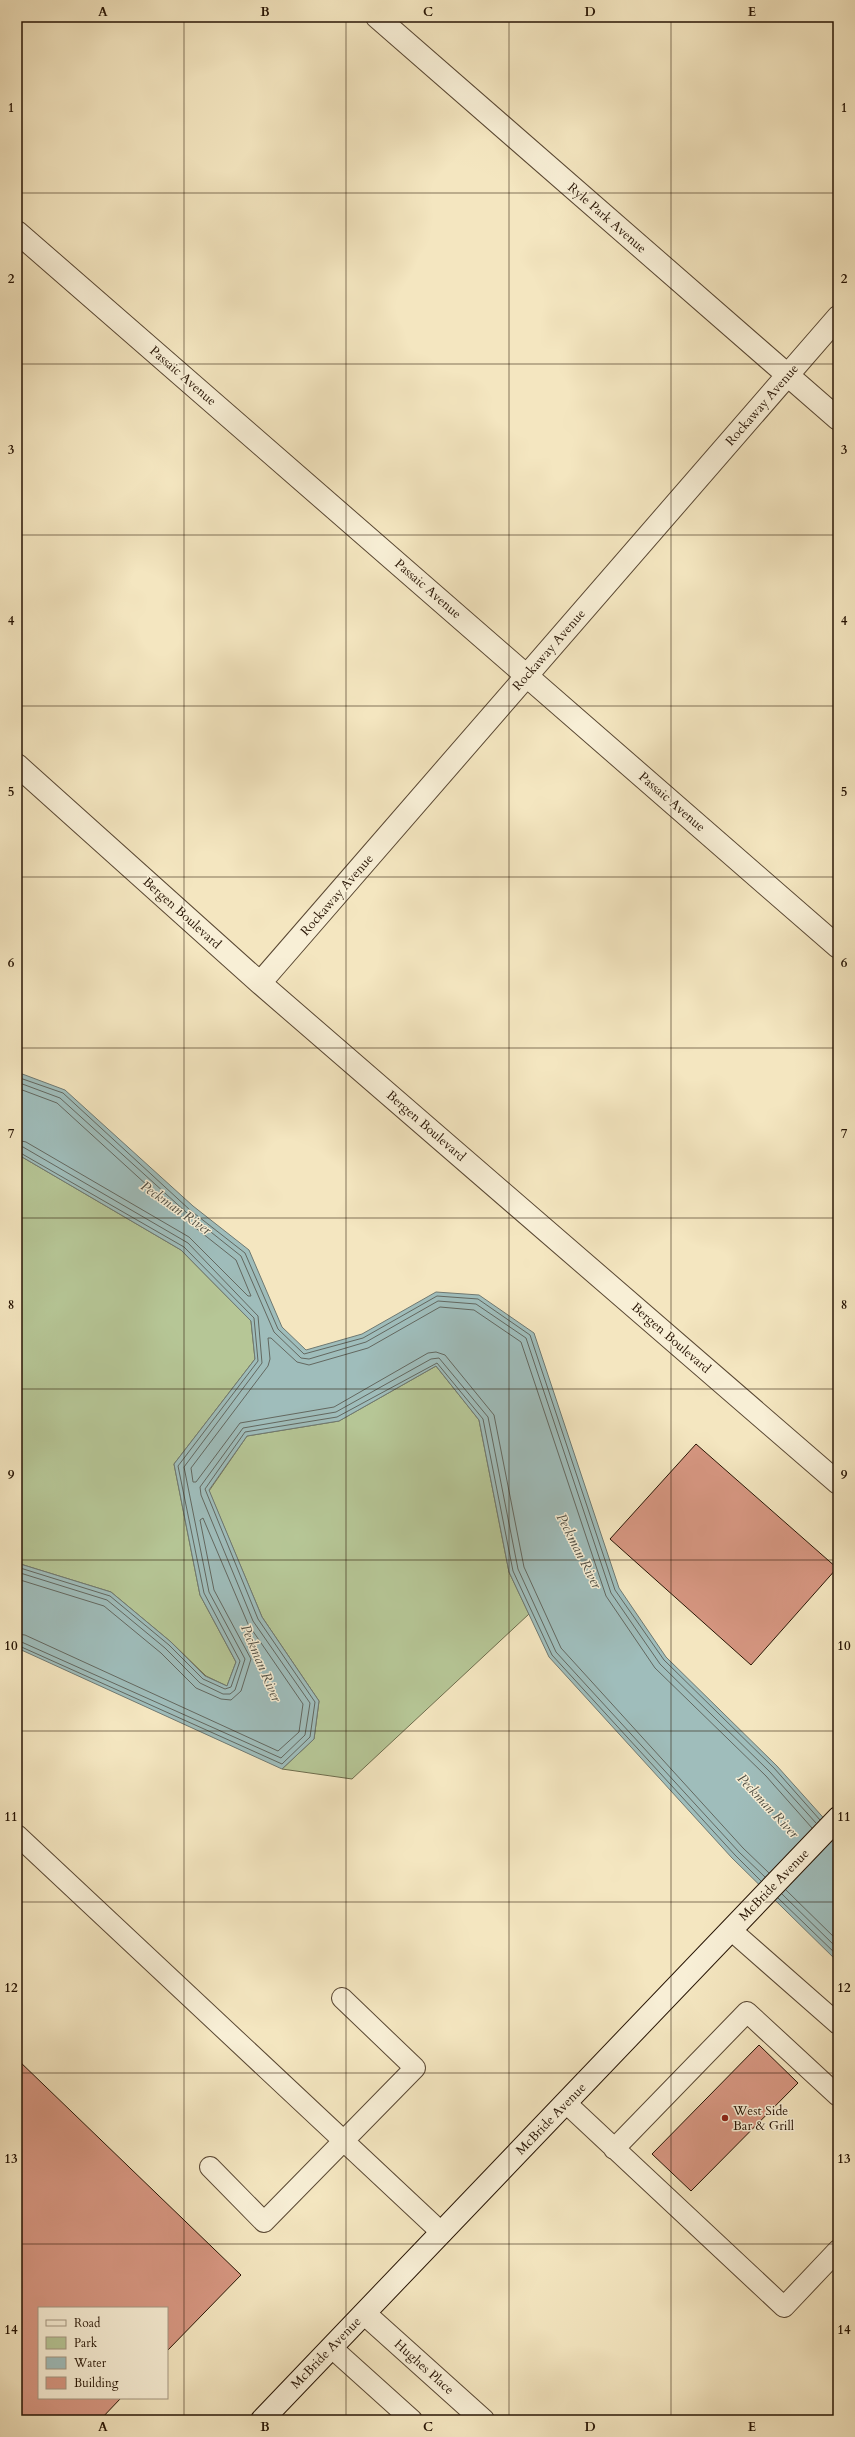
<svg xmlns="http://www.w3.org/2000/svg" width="855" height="2437" viewBox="0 0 855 2437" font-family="Cardo,serif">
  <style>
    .green { fill: #b6c696; stroke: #6e6d4d }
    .water { fill: #9fbdbb; stroke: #6f7972 }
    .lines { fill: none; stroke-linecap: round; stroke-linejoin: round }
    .shore { stroke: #636860; stroke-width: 1 }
    .building { fill: #d79782; stroke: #271404 }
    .lane-casing { stroke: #5a4833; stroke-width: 22 }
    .street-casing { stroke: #5a4833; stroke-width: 24 }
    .secondary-casing { stroke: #271404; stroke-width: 24 }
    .lane { stroke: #f8efd6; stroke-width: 20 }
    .street { stroke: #f8efd6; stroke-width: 22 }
    .secondary { stroke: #f8efd6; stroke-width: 22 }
    .grid { fill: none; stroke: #271404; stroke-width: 1; stroke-opacity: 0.55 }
    .poi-dot { fill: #8f2418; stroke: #f8efd6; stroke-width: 1.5 }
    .labels { text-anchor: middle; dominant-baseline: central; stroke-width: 3; stroke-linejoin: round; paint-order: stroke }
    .street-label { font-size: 13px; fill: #271404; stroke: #f8efd6 }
    .poi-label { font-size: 13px; fill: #271404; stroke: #f8efd6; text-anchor: start }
    .water-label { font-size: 14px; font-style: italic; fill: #514f44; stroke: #f8efd6 }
    .neatline { fill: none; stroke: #271404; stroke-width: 1.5 }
    .grid-label { font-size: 13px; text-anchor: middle; font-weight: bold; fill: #271404 }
  </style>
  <rect width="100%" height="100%" fill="#f4e6c0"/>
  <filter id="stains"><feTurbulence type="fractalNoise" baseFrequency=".005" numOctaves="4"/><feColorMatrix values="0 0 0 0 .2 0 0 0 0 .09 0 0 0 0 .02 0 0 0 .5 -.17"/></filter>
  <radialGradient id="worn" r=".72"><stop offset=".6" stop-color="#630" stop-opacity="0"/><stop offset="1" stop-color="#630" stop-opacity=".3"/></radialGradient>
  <path class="green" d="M17 1154 181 1250 251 1321 255 1359 174 1464 200 1595 236 1662 227 1686 206 1676 171 1642 111 1592 17 1563Z
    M436 1366 479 1420 509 1572 529 1614 352 1779 282 1769 314 1739 319 1701 262 1617 209 1491 247 1436 339 1421Z"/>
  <path class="water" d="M17 1072 65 1090 193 1206 249 1250 282 1327 306 1350 362 1334 436 1292 479 1295 534 1333 619 1588 666 1657 777 1766 838 1834V1962L732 1858 549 1657 509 1572 479 1420 436 1366 339 1421 247 1436 209 1490 262 1617 319 1701 314 1739 282 1769 17 1648V1563L111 1592 171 1642 205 1676 227 1686 236 1662 200 1595 174 1464 255 1359 251 1321 181 1250 17 1154Z"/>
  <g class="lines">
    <path class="shore" d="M17 1077 63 1093 190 1210 245 1253 278 1329 304 1354 363 1338 437 1296 478 1299 530 1335 615 1590 664 1660 774 1768 820 1820
      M17 1082 60 1098 187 1213 241 1256 274 1332 301 1358 309 1359 366 1342 438 1301 476 1304 526 1338 611 1593 660 1664 770 1772 816 1823
      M17 1088 57 1103 183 1218 236 1260 251 1296H248L189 1237 26 1142 17 1140
      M17 1146 23 1147 188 1243 258 1316 262 1363 184 1467 209 1592 245 1659 235 1690 230 1694H223L200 1683 165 1648 107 1600 17 1572
      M17 1151 184 1247 254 1318 258 1361 178 1466 204 1593 240 1661 231 1687 225 1689 203 1679 169 1645 110 1596 17 1567
      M17 1579 104 1606 161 1653 196 1688 221 1699 231 1700 241 1691 251 1659 214 1590 200 1520 203 1518 248 1624 303 1704 299 1732 278 1751 25 1635 17 1634
      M17 1640 281 1758 305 1735 310 1703 253 1621 201 1495 200 1487 243 1428 336 1412 431 1359 439 1358 488 1417 518 1569 556 1652 739 1852 765 1877
      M17 1645 282 1764 310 1737 315 1702 258 1619 205 1489 245 1432 337 1417 437 1363 483 1419 513 1571 552 1655 735 1855 761 1881
      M769 1873 743 1848 561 1648 524 1567 494 1415 445 1355 436 1352 428 1353 334 1407 240 1423 196 1482H193L191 1468 268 1366 270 1359 268 1338H271L297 1362 309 1365 368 1348 440 1307 474 1310 521 1342 606 1596 655 1668 766 1776 812 1828
      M786 1890 838 1941
      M782 1894 838 1949
      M778 1898 838 1956"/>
  </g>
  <path class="building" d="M696 1444 837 1568 751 1665 610 1539Z
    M759 2045 798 2083 691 2191 652 2154Z
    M17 2059 241 2275 167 2351V2308H39V2398H121L100 2420H17Z"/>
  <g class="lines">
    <defs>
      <path id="lane" d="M17 1835 442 2233
        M731 1930 838 2024
        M566 2103 784 2307 838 2250
        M614 2149 747 2012 838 2096
        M210 2167 264 2222 415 2068 342 1998
        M332 2348 412 2420"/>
      <path id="street" d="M377 17 838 419
        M17 232 838 947
        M17 765 260 983 838 1483
        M260 983 838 317
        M365 2314 483 2420"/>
      <path id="secondary" d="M262 2420 838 1818"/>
    </defs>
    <use href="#lane" class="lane-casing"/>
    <use href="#street" class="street-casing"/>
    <use href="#secondary" class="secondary-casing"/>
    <use href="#lane" class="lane"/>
    <use href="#street" class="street"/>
    <use href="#secondary" class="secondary"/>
  </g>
  <path class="grid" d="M184 17V2420M346 17V2420M509 17V2420M671 17V2420M17 193H838M17 364H838M17 535H838M17 706H838M17 877H838M17 1048H838M17 1218H838M17 1389H838M17 1560H838M17 1731H838M17 1902H838M17 2073H838M17 2244H838"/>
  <circle class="poi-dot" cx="725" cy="2118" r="4"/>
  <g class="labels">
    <g class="street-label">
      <text transform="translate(607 218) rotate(41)">Ryle Park Avenue</text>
      <text transform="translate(183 376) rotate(41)">Passaic Avenue</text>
      <text transform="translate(762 405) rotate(-49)">Rockaway Avenue</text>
      <text transform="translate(428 589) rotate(41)">Passaic Avenue</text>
      <text transform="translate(549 650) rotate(-49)">Rockaway Avenue</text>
      <text transform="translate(672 802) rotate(41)">Passaic Avenue</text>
      <text transform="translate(337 895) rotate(-49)">Rockaway Avenue</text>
      <text transform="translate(182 913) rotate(42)">Bergen Boulevard</text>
      <text transform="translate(426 1126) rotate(41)">Bergen Boulevard</text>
      <text transform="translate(671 1338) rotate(41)">Bergen Boulevard</text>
      <text transform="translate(774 1885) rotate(-46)">McBride Avenue</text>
      <text transform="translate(551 2119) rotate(-46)">McBride Avenue</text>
      <text transform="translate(326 2353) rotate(-46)">McBride Avenue</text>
      <text transform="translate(424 2367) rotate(42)">Hughes Place</text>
    </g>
    <g class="poi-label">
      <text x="733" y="2111">West Side<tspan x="733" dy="15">Bar &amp; Grill</tspan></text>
    </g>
    <g class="water-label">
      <text transform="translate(176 1208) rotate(35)">Peckman River</text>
      <text transform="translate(579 1551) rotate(63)">Peckman River</text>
      <text transform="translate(261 1663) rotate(67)">Peckman River</text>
      <text transform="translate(768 1806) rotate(47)">Peckman River</text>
    </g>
  </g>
  <rect width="855" height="2437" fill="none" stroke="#f4e6c0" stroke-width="44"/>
  <rect x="38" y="2307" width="130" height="92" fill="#f8efd6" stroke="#a49782"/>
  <rect x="46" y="2320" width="20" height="6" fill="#f8efd6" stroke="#a49782"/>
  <text x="74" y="2327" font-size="12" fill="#271404">Road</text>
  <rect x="46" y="2337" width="20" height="12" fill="#b6c696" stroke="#a49782"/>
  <text x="74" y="2347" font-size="12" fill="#271404">Park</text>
  <rect x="46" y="2357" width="20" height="12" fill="#9fbdbb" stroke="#a49782"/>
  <text x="74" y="2367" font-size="12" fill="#271404">Water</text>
  <rect x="46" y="2377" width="20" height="12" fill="#d79782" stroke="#a49782"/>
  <text x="74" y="2387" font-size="12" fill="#271404">Building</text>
  <rect x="22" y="22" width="811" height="2393" class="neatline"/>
  <g class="grid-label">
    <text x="103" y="16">A</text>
    <text x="265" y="16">B</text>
    <text x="428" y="16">C</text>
    <text x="590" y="16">D</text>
    <text x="752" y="16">E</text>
    <text x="11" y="112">1</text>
    <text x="844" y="112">1</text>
    <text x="11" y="283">2</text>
    <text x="844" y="283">2</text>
    <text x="11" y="454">3</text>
    <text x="844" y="454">3</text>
    <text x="11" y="625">4</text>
    <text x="844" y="625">4</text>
    <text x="11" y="796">5</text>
    <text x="844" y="796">5</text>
    <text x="11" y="967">6</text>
    <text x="844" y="967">6</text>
    <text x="11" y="1138">7</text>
    <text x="844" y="1138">7</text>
    <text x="11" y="1309">8</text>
    <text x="844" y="1309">8</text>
    <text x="11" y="1479">9</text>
    <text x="844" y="1479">9</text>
    <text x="11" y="1650">10</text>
    <text x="844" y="1650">10</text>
    <text x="11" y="1821">11</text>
    <text x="844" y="1821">11</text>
    <text x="11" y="1992">12</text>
    <text x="844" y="1992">12</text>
    <text x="11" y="2163">13</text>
    <text x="844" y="2163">13</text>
    <text x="11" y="2334">14</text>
    <text x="844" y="2334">14</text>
    <text x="103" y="2431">A</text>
    <text x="265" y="2431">B</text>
    <text x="428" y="2431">C</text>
    <text x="590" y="2431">D</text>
    <text x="752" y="2431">E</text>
  </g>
  <rect width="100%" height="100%" filter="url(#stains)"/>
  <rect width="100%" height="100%" fill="url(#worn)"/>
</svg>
